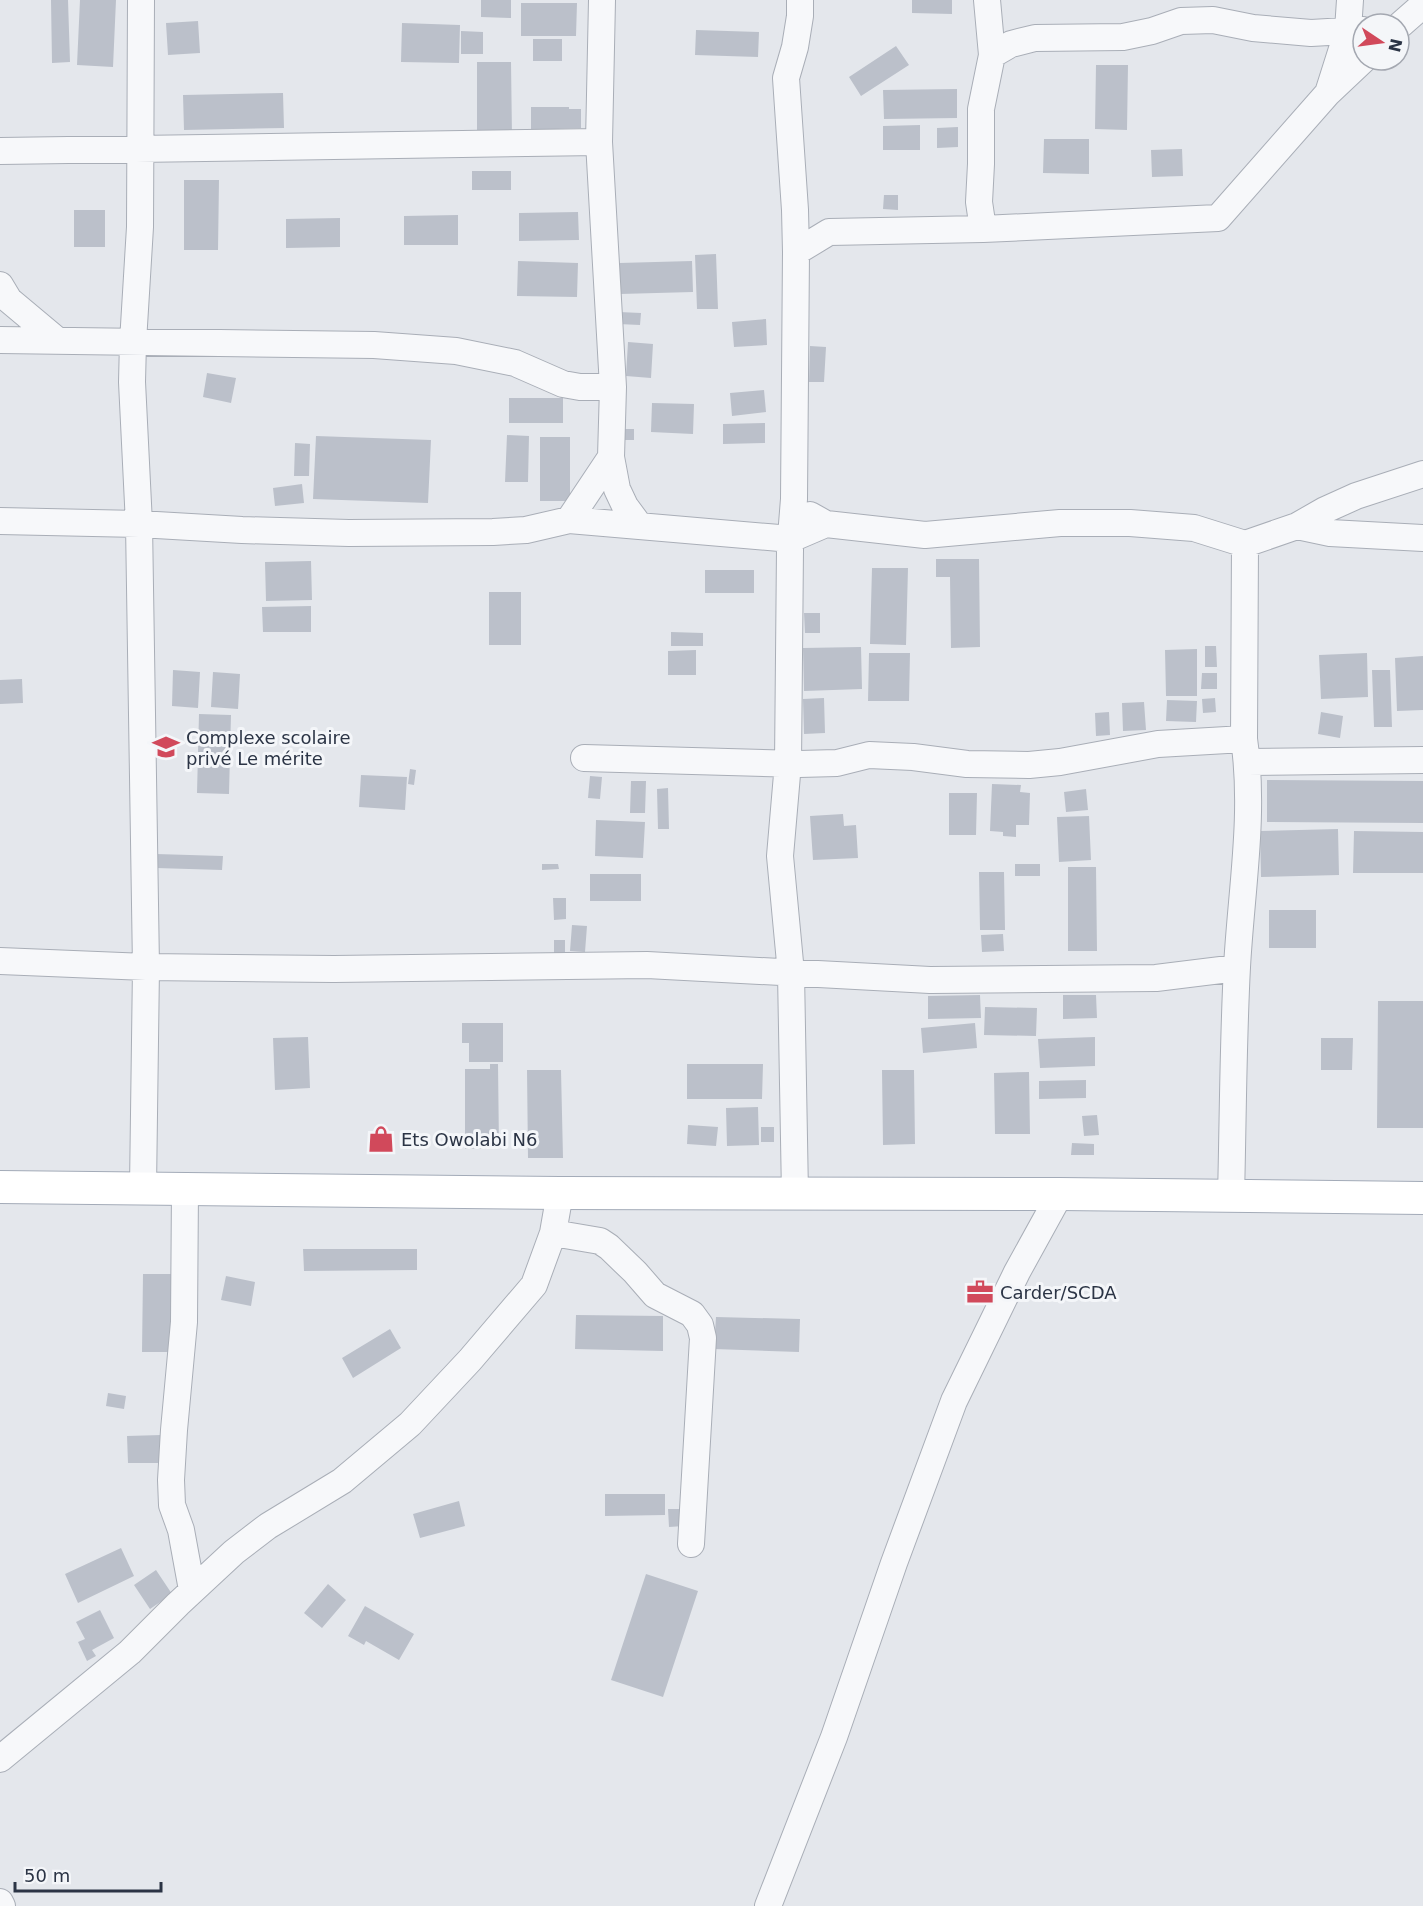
<svg xmlns="http://www.w3.org/2000/svg" width="1423" height="1906" viewBox="0 0 1423 1906" font-family="'DejaVu Sans',sans-serif">
  <style>
    .building { fill: #bbc0ca }
    .lines { fill: none; stroke-linecap: round; stroke-linejoin: round }
    .minor-casing { stroke: #a9aeb7; stroke-width: 28 }
    .major-casing { stroke: #a3abb8; stroke-width: 34 }
    .minor { stroke: #f7f8fa; stroke-width: 26 }
    .major { stroke: #fff; stroke-width: 32 }
    .labels { text-anchor: middle; dominant-baseline: central; stroke-width: 6; stroke-linejoin: round; paint-order: stroke }
    .poi-label { font-size: 18px; fill: #2b3445; stroke: #f4f6f9; text-anchor: start }
  </style>
  <rect width="100%" height="100%" fill="#e4e7ec"/>
  <path class="building" d="M51 0H68L70 62 52 63Z
    M80 0H116L113 67 77 65Z
    M481 0H511V18L481 17Z
    M912 0H952V14L912 13Z
    M521 3H577L576 36H521Z
    M198 21 200 53 168 55 166 23Z
    M402 23 460 25 459 63 401 62Z
    M696 30 759 32 758 57 695 55Z
    M461 31 483 32V54H461Z
    M533 39H562V61H533Z
    M896 46 909 65 861 96 849 77Z
    M477 62H511L512 137H477Z
    M1096 65H1128L1127 130 1095 129Z
    M957 89V118L884 119 883 90Z
    M283 93 284 128 184 130 183 95Z
    M531 107H569V109H581V128L531 130Z
    M920 125V150H883V126Z
    M958 127V147L937 148V128Z
    M1044 139H1089V174L1043 173Z
    M1182 149 1183 176 1152 177 1151 150Z
    M472 171H511V190H472Z
    M184 180H219L218 250H184Z
    M884 195H898V210L883 209Z
    M74 210H105V247H74Z
    M578 212 579 240 519 241V213Z
    M458 215V245H404V216Z
    M340 218V247L286 248V219Z
    M716 254 718 309H697L695 255Z
    M518 261 578 263 577 297 517 296Z
    M692 261 693 292 620 294 619 263Z
    M619 312 641 313 640 325 618 324Z
    M766 319 767 345 734 347 732 322Z
    M628 342 653 344 651 378 626 376Z
    M810 346 826 347 824 382H809Z
    M207 373 236 378 231 403 203 397Z
    M764 390 766 412 732 416 730 393Z
    M509 398H563V423H509Z
    M652 403 694 404 693 434 651 432Z
    M765 423V443L723 444V424Z
    M624 429H634V440H624Z
    M507 435 529 436 528 482H505Z
    M316 436 431 440 428 503 313 499Z
    M540 437H570V501H540Z
    M295 443 310 444 309 476H294Z
    M302 484 304 503 275 506 273 488Z
    M936 559H979L980 647 951 648 950 577H936Z
    M311 561 312 600 266 601 265 562Z
    M872 568H908L906 645 870 644Z
    M705 570H754V593H705Z
    M489 592H521V645H489Z
    M311 606V632H263L262 607Z
    M804 613H820V633H805Z
    M671 632 703 633V646H671Z
    M1205 646H1216L1217 667H1205Z
    M861 647 862 689 804 691 803 648Z
    M1197 649V696H1166L1165 650Z
    M696 650V675H668V651Z
    M869 653H910L909 701H868Z
    M1367 653 1368 697 1321 699 1319 655Z
    M1423 656V710L1397 711 1395 658Z
    M173 670 200 672 198 708 172 706Z
    M1372 670H1390L1392 727H1374Z
    M213 672 240 674 238 709 211 707Z
    M1202 673H1217V689H1201Z
    M22 679 23 703 0 704V680Z
    M824 698 825 733 804 734 803 699Z
    M1215 698 1216 712 1203 713 1202 699Z
    M1167 700 1197 701 1196 722 1166 721Z
    M1144 702 1146 730 1123 731 1122 703Z
    M1109 712 1110 735 1096 736 1095 713Z
    M1321 712 1343 716 1340 738 1318 734Z
    M199 714 231 715 229 794 197 793Z
    M410 769 416 770 414 785 408 784Z
    M361 775 407 777 405 810 359 807Z
    M590 776 602 777 600 799 588 798Z
    M1267 780 1423 781V823L1267 822Z
    M631 781H646L645 813H630Z
    M992 784 1021 785 1020 792 1030 793 1029 825H1016V837L1003 836V832L990 831Z
    M668 788 669 829H658L657 789Z
    M1086 789 1088 810 1066 812 1064 792Z
    M949 793H977L976 835H949Z
    M843 814 844 826 856 825 858 858 813 860 810 816Z
    M1089 816 1091 860 1059 862 1057 817Z
    M596 820 645 822 643 858 595 856Z
    M1338 829 1339 875 1261 877 1260 831Z
    M1354 831 1423 832V873H1353Z
    M156 854 223 856 222 870 156 868Z
    M542 864H558L559 869 542 870Z
    M1015 864H1040V876H1015Z
    M1068 867H1096L1097 951H1068Z
    M979 872H1004L1005 930H980Z
    M590 874H641V901H590Z
    M553 898H566V919L554 920Z
    M1269 910H1316V948H1269Z
    M572 925 587 926 585 952 570 951Z
    M1003 934 1004 951 982 952 981 935Z
    M554 940H565V956L554 957Z
    M980 995 981 1018 928 1019V996Z
    M1063 995H1096L1097 1018 1063 1019Z
    M1378 1001H1423V1128H1377Z
    M985 1007 1037 1008 1036 1036 984 1035Z
    M462 1023H503V1062H469V1043H462Z
    M975 1023 977 1048 923 1053 921 1028Z
    M308 1037 310 1088 275 1090 273 1038Z
    M1095 1037V1066L1040 1068 1038 1039Z
    M1321 1038H1353L1352 1070H1321Z
    M490 1064H498L499 1148 465 1149V1069H490Z
    M687 1064H763L762 1099H687Z
    M527 1070H561L563 1158H528Z
    M882 1070H914L915 1144 883 1145Z
    M1029 1072 1030 1134H995L994 1073Z
    M1086 1080V1098L1039 1099V1081Z
    M758 1107 759 1145 727 1146 726 1108Z
    M1097 1115 1099 1135 1084 1136 1082 1116Z
    M688 1125 718 1127 716 1146 687 1144Z
    M761 1127H774V1142H761Z
    M1072 1143 1094 1144V1155H1071Z
    M303 1249H417V1270L304 1271Z
    M143 1274H175V1352H142Z
    M226 1276 255 1282 251 1306 221 1300Z
    M576 1315 663 1316V1351L575 1349Z
    M716 1317 800 1319 799 1352 714 1349Z
    M390 1329 401 1348 353 1378 342 1358Z
    M108 1393 126 1396 124 1409 106 1406Z
    M161 1435 162 1463H128L127 1436Z
    M605 1494H665V1515L605 1516Z
    M459 1501 465 1526 420 1538 413 1514Z
    M668 1509H683L684 1526 669 1527Z
    M121 1548 134 1576 78 1603 65 1574Z
    M156 1570 172 1594 150 1609 134 1585Z
    M646 1574 698 1591 663 1697 611 1680Z
    M328 1584 346 1600 322 1628 304 1613Z
    M365 1606 414 1634 399 1660 366 1641 364 1645 348 1636Z
    M100 1610 114 1638 92 1650 96 1656 87 1661 78 1642 85 1639 76 1622Z"/>
  <g class="lines">
    <defs>
      <path id="minor" d="M141 0 140 227 133 342 132 382 139 524 146 967 143 1188
        M602 0 599 142 613 387 611 457 617 489 625 506 639 525
        M1399 26 1423 5
        M992 55 1011 44 1035 38 1123 37 1152 31 1181 21 1213 20 1253 28 1311 33 1363 30
        M1329 90 1348 30 1350 0
        M0 151 599 142
        M983 229 979 202 981 164V109L992 55 987 0
        M796 252 829 232 983 229 1218 218 1328 93 1363 60
        M0 285 9 300 58 341
        M0 340 374 345 456 351 515 363 563 384 580 387H613
        M810 515 826 524 925 535 1060 523H1130L1194 528 1245 544 1297 526 1325 510 1356 496 1423 474
        M569 520 611 457
        M0 521 139 524 242 530 349 533 493 532 526 530 569 520 791 539 826 524
        M1297 526 1330 533 1423 538
        M584 758 799 764 837 763 869 755 913 757 967 764 1029 765 1060 762 1158 744 1244 739
        M1247 762 1423 760
        M0 961 146 967 334 969 647 965 930 980 1156 978 1237 968
        M185 1189 184 1322 174 1430 171 1480 172 1505 181 1530 192 1590
        M795 1194 791 973 780 856 788 763 790 549 794 499 796 252 795 210 786 78 795 47 800 16V0
        M1231 1196C1233 1120 1233 1043 1237 967 1241 892 1255 814 1244 739L1245 544
        M553 1233 600 1241 609 1247 635 1272 655 1295 692 1314 700 1325 703 1338 691 1544
        M0 1759 130 1652 178 1604 234 1552 268 1526 342 1481 410 1424 470 1360 534 1285 553 1233 560 1193
        M0 1902 2 1906
        M768 1906 834 1737 894 1563 954 1401 1017 1272 1060 1194"/>
      <path id="major" d="M0 1187 560 1193 1060 1194 1423 1198"/>
    </defs>
    <use href="#minor" class="minor-casing"/>
    <use href="#major" class="major-casing"/>
    <use href="#minor" class="minor"/>
    <use href="#major" class="major"/>
  </g>
  <defs>
    <symbol id="school-bare" viewBox="-9 -9 18 18"><path d="M0-5L7-2L0 1L-7-2ZM-4 1L0 2.5L4 1V4Q0 6-4 4Z" fill="#d1495b" stroke="#f4f6f9" stroke-width="2.5" paint-order="stroke"/></symbol>
    <symbol id="shop-bare" viewBox="-9 -9 18 18"><path d="M-5-2.5h2.3a2.7 3.5 0 0 1 5.4 0H5L5.5 6h-11ZM-1.5-2.5h3a1.5 2.3 0 0 0-3 0Z" fill="#d1495b" stroke="#f4f6f9" stroke-width="2.5" paint-order="stroke"/></symbol>
    <symbol id="office-bare" viewBox="-9 -9 18 18"><path d="M-6-3h4V-5.5h4V-3h4V5H-6ZM-1-4.5V-3h2v-1.5ZM-6 0V1H6V0Z" fill="#d1495b" stroke="#f4f6f9" stroke-width="2.5" paint-order="stroke"/></symbol>
  </defs>
  <g fill-rule="evenodd">
    <use href="#school-bare" x="147" y="728" width="38" height="38"/>
    <use href="#shop-bare" x="362" y="1120" width="38" height="38"/>
    <use href="#office-bare" x="961" y="1273" width="38" height="38"/>
  </g>
  <g class="labels">
    <g class="poi-label">
      <text x="186" y="737">Complexe scolaire<tspan x="186" dy="21">privé Le mérite</tspan></text>
      <text x="401" y="1139">Ets Owolabi N6</text>
      <text x="1000" y="1292">Carder/SCDA</text>
    </g>
  </g>
  <g transform="translate(1381 42) rotate(103)"><circle r="28" fill="#f4f6f9" stroke="#a4a8b1" stroke-width="1.5"/>
  <path d="M0-4.5L10 22L0 15L-10 22Z" fill="#d1495b"/>
  <text y="-9" font-size="16" font-weight="bold" text-anchor="middle" fill="#2b3445">N</text>
  </g>
  <path d="M15 1882v9h146v-9" fill="none" stroke="#2b3445" stroke-width="3"/>
  <text x="24" y="1882" font-size="18" fill="#2b3445" stroke="#f4f6f9" stroke-width="4.5" paint-order="stroke">50 m</text>
</svg>
